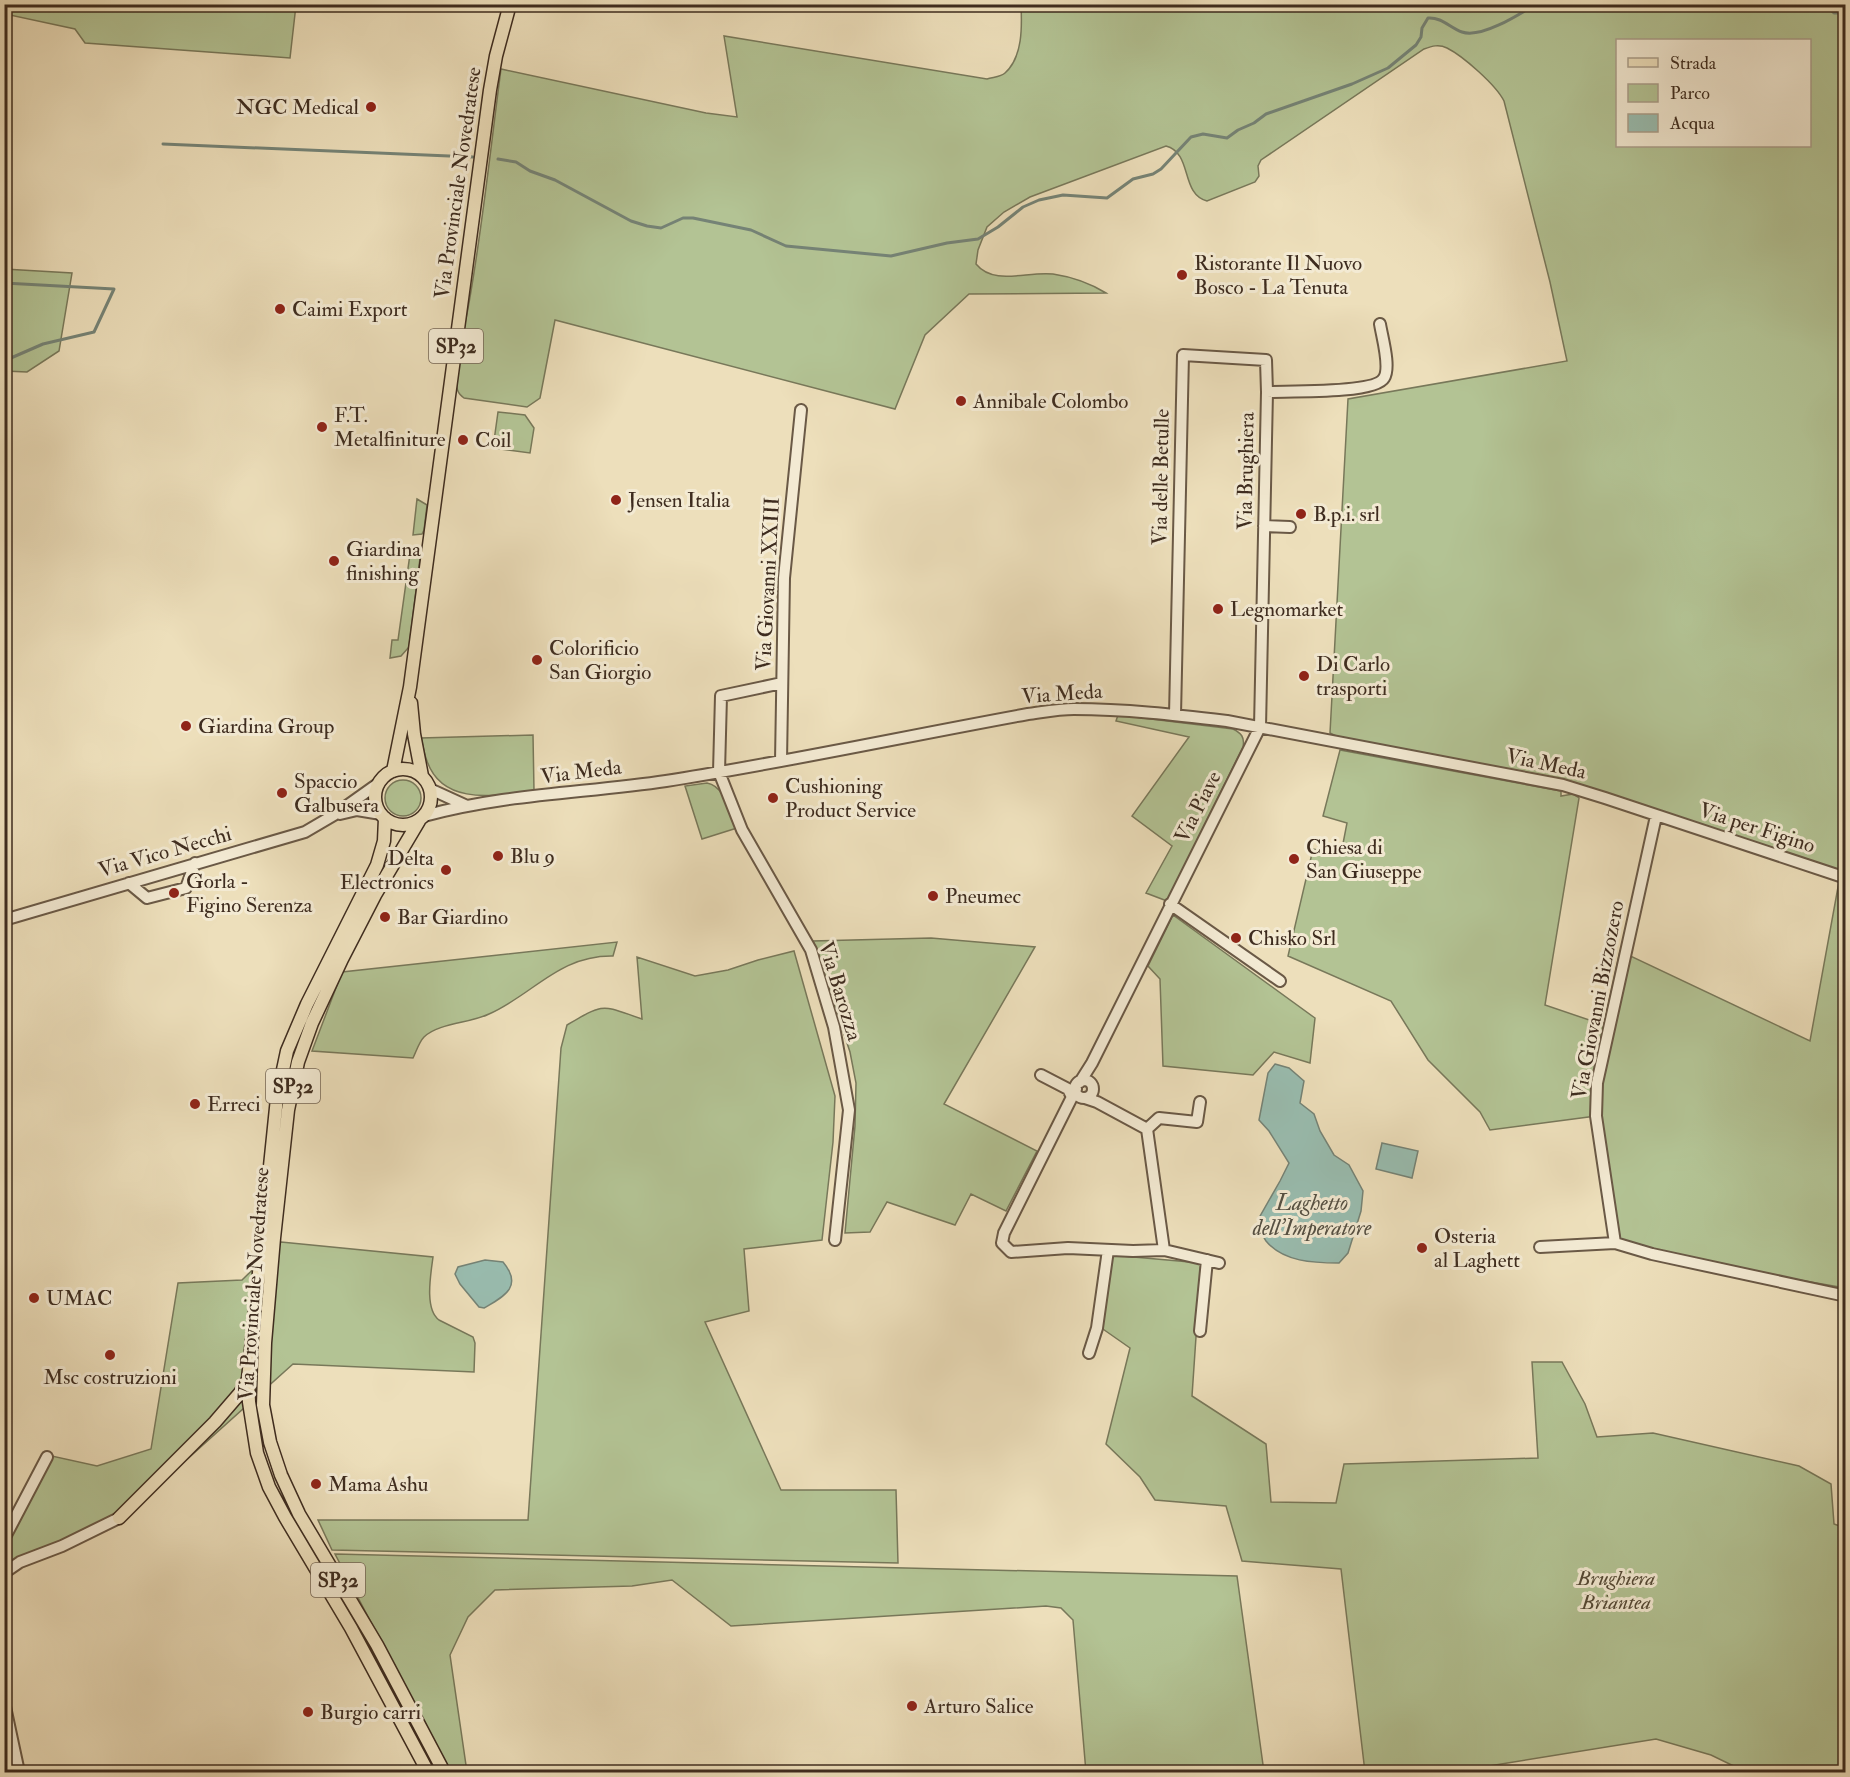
<svg xmlns="http://www.w3.org/2000/svg" width="1850" height="1777" viewBox="0 0 1850 1777" font-family="'IM FELL Double Pica',serif">
  <style>
    .green { fill: #b3c394; stroke: #78785a; stroke-width: 1.5; fill-rule: evenodd }
    .water { fill: #99bdb0; stroke: #758376; stroke-width: 1.5 }
    .lines { fill: none; stroke-linecap: round; stroke-linejoin: round }
    .stream { stroke: #758376; stroke-width: 3 }
    .minor-casing { stroke: #6a5946; stroke-width: 14 }
    .major-casing { stroke: #3e2c1f; stroke-width: 15 }
    .minor { stroke: #f3ead3; stroke-width: 10 }
    .major { stroke: #eddfbb; stroke-width: 12 }
    .poi-dot { fill: #8f2418; stroke: #f3ead3; stroke-width: 2 }
    .labels { text-anchor: middle; dominant-baseline: central; stroke-width: 6; stroke-linejoin: round; paint-order: stroke }
    .shield { fill: #f3ead3; stroke: #746555; stroke-width: 1.5 }
    .shield-label { font-size: 20px; font-weight: bold; fill: #3e2c1f }
    .poi-label { font-size: 21px; fill: #3e2c1f; stroke: #f3ead3; text-anchor: start }
    .street-label { font-size: 21px; fill: #3e2c1f; stroke: #f3ead3 }
    .park-label { font-size: 21px; font-style: italic; fill: #554a36; stroke: #f3ead3 }
    .water-label { font-size: 22px; font-style: italic; fill: #555043; stroke: #f3ead3 }
  </style>
  <rect width="100%" height="100%" fill="#eddfbb"/>
  <filter id="stains"><feTurbulence type="fractalNoise" baseFrequency=".00333" numOctaves="4"/><feColorMatrix values="0 0 0 0 .2 0 0 0 0 .09 0 0 0 0 .02 0 0 0 .5 -.17"/></filter>
  <radialGradient id="worn" r=".72"><stop offset=".6" stop-color="#630" stop-opacity="0"/><stop offset="1" stop-color="#630" stop-opacity=".3"/></radialGradient>
  <path class="green" d="M5 4H296V5L290 58 85 43 75 29 5 14Z
    M1021 5H1845V875L1637 804 1346 741 1330 733 1348 399 1567 361 1550 282 1504 101C1496 85 1463 56 1447 48 1439 44 1432 46 1424 49L1261 160 1258 166 1259 176 1255 182 1207 201C1180 194 1193 153 1166 146L1030 197 1004 212 987 227 978 250 976 264C994 286 1027 271 1053 274 1073 277 1088 282 1106 293L969 294 925 335 895 409 555 320 540 398 527 407 464 398C457 393 456 388 457 379 457 351 466 324 470 297 483 222 491 145 501 69L706 113 737 117 724 36 987 79C993 77 1001 77 1005 73 1023 57 1022 26 1021 5ZM1618 40H1810V146H1618Z
    M4 269 72 273 59 351 27 372 5 371Z
    M498 412 525 415 534 428 530 453 493 448Z
    M417 499 427 505 424 530 422 534 413 535Z
    M411 547 415 549 420 558 409 647 401 656 390 658 392 640H398Z
    M1118 715 1233 729C1241 733 1245 737 1243 747L1167 901 1146 893 1172 846 1132 816 1189 737 1116 721Z
    M533 735 534 791C497 795 443 807 427 761 424 754 423 745 421 738Z
    M1340 750 1561 791V796L1573 794 1579 798 1545 1005 1604 1025 1620 951 1810 1041 1840 876 1845 878V1288L1622 1249 1599 1112 1596 1116 1490 1130 1480 1112 1428 1060 1391 1001 1288 956 1313 849 1341 854 1347 823 1323 816Z
    M385 798a18 18 0 1 1 36 0a18 18 0 1 1-36 0Z
    M707 783C725 786 730 813 737 828L702 839 685 786Z
    M1173 915 1315 1018 1310 1063 1274 1052 1253 1075 1163 1066 1160 979 1148 966Z
    M931 938 1035 947 944 1104 1037 1151 1006 1211 971 1194 955 1225 887 1202 870 1232 845 1233 855 1126 856 1083 850 1052 813 941Z
    M617 942 613 956C559 955 534 994 489 1014 471 1023 438 1023 424 1037 419 1042 416 1052 413 1058L312 1051 342 972Z
    M794 951 835 1096 833 1142 822 1240 744 1249 749 1311 705 1322 781 1490H896L898 1563 332 1550 318 1520H528L561 1048 567 1025C606 1002 601 1005 642 1019L637 957 695 976 728 970 758 960Z
    M281 1242 433 1257C431 1273 424 1309 439 1320L473 1337 475 1343 474 1372 293 1364 116 1523 5 1563V1548L52 1456 97 1466 151 1449 178 1283 242 1280Z
    M1111 1255 1201 1263 1192 1396 1266 1444 1271 1502 1336 1503 1344 1464 1538 1458 1532 1362H1562L1585 1404 1597 1437 1653 1433 1799 1466 1831 1484 1834 1524 1845 1528V1772H1746L1711 1755 1656 1739 1452 1772H1365L1341 1569 1242 1561 1226 1506 1155 1500 1140 1477 1106 1444 1130 1348 1100 1327Z
    M335 1554 1237 1576 1264 1772H1086L1073 1620 1061 1608 1046 1606 731 1626 672 1580 632 1586 495 1590 468 1617 450 1655 467 1772H450Z"/>
  <path class="water" d="M1275 1064 1289 1068 1304 1081 1300 1103 1314 1114 1320 1131 1334 1155 1349 1165 1363 1191 1361 1211 1348 1253 1339 1263C1314 1263 1283 1262 1266 1241 1261 1234 1260 1225 1259 1218L1280 1181 1289 1163 1269 1131 1259 1120 1268 1073Z
    M1382 1143 1418 1151 1412 1178 1376 1169Z
    M485 1260 503 1262C524 1287 503 1297 484 1308L479 1307 460 1284 455 1274 458 1267Z"/>
  <g class="lines">
    <path class="stream" d="M1824 4 1834 13H1846
      M163 144 473 157
      M498 159 516 162 530 171 555 180 631 221 647 226 661 228 683 218H693L751 230 786 246 891 256 947 243 978 239 998 227 1023 207 1039 200 1063 195 1107 198 1133 179 1153 174 1161 169 1191 137 1203 134 1227 138 1238 130 1254 123 1266 114 1352 84 1388 68 1416 45 1421 37 1422 28 1428 18C1442 17 1450 28 1462 32 1481 39 1520 14 1536 4
      M4 283 114 289 94 332 43 344 4 361"/>
    <defs>
      <path id="minor" d="M1264 526 1290 527
        M782 683 721 696 719 772 742 830 811 950 834 1027 849 1110 835 1240
        M1175 715 1183 355 1266 360 1267 392
        M781 761 784 578 801 410
        M430 789 465 805
        M340 814 357 810 381 814
        M424 816C503 794 586 793 666 781 787 762 907 736 1028 714 1043 712 1059 709 1074 709 1125 709 1176 715 1227 721L1563 785 1605 798 1846 878
        M1656 816 1597 1083 1596 1116 1615 1243 1652 1254 1846 1296
        M129 883 147 898 186 888 195 863
        M1170 904 1280 981
        M4 920 305 832 334 815 379 783
        M1041 1075 1068 1089 1072 1097
        M1075 1089a9 9 0 1 1 18 0a9 9 0 1 1-18 0Z
        M1080 1082 1092 1063 1260 727 1267 392C1287 391 1375 394 1384 378 1391 367 1382 337 1380 324
        M1076 1089 1004 1233 1002 1243 1011 1252 1068 1248 1133 1251 1164 1250 1219 1263
        M1085 1098 1097 1102 1147 1129 1164 1250
        M1147 1129 1159 1118 1197 1122 1200 1102
        M1540 1247 1615 1243
        M1200 1331 1207 1260
        M1089 1353 1097 1328 1108 1250
        M4 1539 47 1457
        M4 1573 20 1562 62 1546 119 1518
        M4 1702 19 1772"/>
      <path id="major" d="M411 703 414 734 422 776
        M375 797a28 28 0 1 1 56 0a28 28 0 1 1-56 0Z
        M393 771 410 687 490 90 496 56 510 4
        M385 818 384 841 377 865 307 1004 287 1051 277 1098 273 1137 248 1379 249 1402 257 1453 269 1487 285 1517 351 1628 428 1772
        M419 821 375 895 342 959 312 1023 298 1062 288 1110 274 1238 265 1343 263 1405 270 1442 281 1475 299 1514 377 1645 444 1772
        M119 1518 215 1422 240 1393 247 1381"/>
    </defs>
    <use href="#minor" class="minor-casing"/>
    <use href="#major" class="major-casing"/>
    <use href="#minor" class="minor"/>
    <use href="#major" class="major"/>
  </g>
  <g class="poi-dot">
    <circle cx="371" cy="107" r="6"/>
    <circle cx="1182" cy="275" r="6"/>
    <circle cx="280" cy="309" r="6"/>
    <circle cx="961" cy="401" r="6"/>
    <circle cx="322" cy="427" r="6"/>
    <circle cx="463" cy="440" r="6"/>
    <circle cx="616" cy="500" r="6"/>
    <circle cx="1301" cy="514" r="6"/>
    <circle cx="334" cy="561" r="6"/>
    <circle cx="1218" cy="609" r="6"/>
    <circle cx="537" cy="660" r="6"/>
    <circle cx="1304" cy="676" r="6"/>
    <circle cx="186" cy="726" r="6"/>
    <circle cx="282" cy="793" r="6"/>
    <circle cx="773" cy="798" r="6"/>
    <circle cx="498" cy="856" r="6"/>
    <circle cx="1294" cy="859" r="6"/>
    <circle cx="446" cy="870" r="6"/>
    <circle cx="174" cy="893" r="6"/>
    <circle cx="933" cy="896" r="6"/>
    <circle cx="385" cy="917" r="6"/>
    <circle cx="1236" cy="938" r="6"/>
    <circle cx="195" cy="1104" r="6"/>
    <circle cx="1422" cy="1248" r="6"/>
    <circle cx="34" cy="1298" r="6"/>
    <circle cx="110" cy="1355" r="6"/>
    <circle cx="316" cy="1484" r="6"/>
    <circle cx="912" cy="1706" r="6"/>
    <circle cx="308" cy="1712" r="6"/>
  </g>
  <g class="labels">
    <g class="shield">
      <rect x="429" y="329" width="54" height="34" rx="4.5"/>
      <rect x="266" y="1069" width="54" height="34" rx="4.5"/>
      <rect x="311" y="1563" width="54" height="34" rx="4.5"/>
    </g>
    <g class="shield-label">
      <text x="456" y="346">SP32</text>
      <text x="293" y="1086">SP32</text>
      <text x="338" y="1580">SP32</text>
    </g>
    <g class="poi-label">
      <text x="359" y="107" text-anchor="end">NGC Medical</text>
      <text x="1194" y="263">Ristorante Il Nuovo<tspan x="1194" dy="24">Bosco - La Tenuta</tspan></text>
      <text x="292" y="309">Caimi Export</text>
      <text x="973" y="401">Annibale Colombo</text>
      <text x="334" y="415">F.T.<tspan x="334" dy="24">Metalfiniture</tspan></text>
      <text x="475" y="440">Coil</text>
      <text x="628" y="500">Jensen Italia</text>
      <text x="1313" y="514">B.p.i. srl</text>
      <text x="346" y="549">Giardina<tspan x="346" dy="24">finishing</tspan></text>
      <text x="1230" y="609">Legnomarket</text>
      <text x="549" y="648">Colorificio<tspan x="549" dy="24">San Giorgio</tspan></text>
      <text x="1316" y="664">Di Carlo<tspan x="1316" dy="24">trasporti</tspan></text>
      <text x="198" y="726">Giardina Group</text>
      <text x="294" y="781">Spaccio<tspan x="294" dy="24">Galbusera</tspan></text>
      <text x="785" y="786">Cushioning<tspan x="785" dy="24">Product Service</tspan></text>
      <text x="1306" y="847">Chiesa di<tspan x="1306" dy="24">San Giuseppe</tspan></text>
      <text x="510" y="856">Blu 9</text>
      <text x="434" y="858" text-anchor="end">Delta<tspan x="434" dy="24">Electronics</tspan></text>
      <text x="186" y="881">Gorla -<tspan x="186" dy="24">Figino Serenza</tspan></text>
      <text x="945" y="896">Pneumec</text>
      <text x="397" y="917">Bar Giardino</text>
      <text x="1248" y="938">Chisko Srl</text>
      <text x="207" y="1104">Erreci</text>
      <text x="1434" y="1236">Osteria<tspan x="1434" dy="24">al Laghett</tspan></text>
      <text x="46" y="1298">UMAC</text>
      <text x="110" y="1377" text-anchor="middle">Msc costruzioni</text>
      <text x="328" y="1484">Mama Ashu</text>
      <text x="924" y="1706">Arturo Salice</text>
      <text x="320" y="1712">Burgio carri</text>
    </g>
    <g class="street-label">
      <text transform="translate(458 183) rotate(-82)">Via Provinciale Novedratese</text>
      <text transform="translate(1246 471) rotate(-89)">Via Brughiera</text>
      <text transform="translate(1161 477) rotate(-89)">Via delle Betulle</text>
      <text transform="translate(768 584) rotate(-87)">Via Giovanni XXIII</text>
      <text transform="translate(1062 694) rotate(-4)">Via Meda</text>
      <text transform="translate(1546 764) rotate(12)">Via Meda</text>
      <text transform="translate(581 772) rotate(-7)">Via Meda</text>
      <text transform="translate(1198 807) rotate(-63)">Via Piave</text>
      <text transform="translate(1757 828) rotate(18)">Via per Figino</text>
      <text transform="translate(165 852) rotate(-16)">Via Vico Necchi</text>
      <text transform="translate(840 991) rotate(73)">Via Barozza</text>
      <text transform="translate(1598 1000) rotate(-79)">Via Giovanni Bizzozero</text>
      <text transform="translate(254 1284) rotate(-86)">Via Provinciale Novedratese</text>
    </g>
    <g class="park-label">
      <text x="1616" y="1578">Brughiera<tspan x="1616" dy="24">Briantea</tspan></text>
    </g>
    <g class="water-label">
      <text x="1312" y="1203">Laghetto<tspan x="1312" dy="25">dell'Imperatore</tspan></text>
    </g>
  </g>
  <rect width="1850" height="1777" fill="none" stroke="#eddfbb" stroke-width="24"/>
  <rect x="6" y="6" width="1838" height="1765" fill="none" stroke="#3e2c1f" stroke-width="3"/>
  <rect x="12" y="12" width="1826" height="1753" fill="none" stroke="#3e2c1f" stroke-width="1.5"/>
  <rect x="1616" y="39" width="195" height="108" fill="#f3ead3" stroke="#ab9e8b" stroke-width="1.5"/>
  <rect x="1628" y="58" width="30" height="9" fill="#eddfbb" stroke="#ab9e8b" stroke-width="1.5"/>
  <text x="1670" y="69" font-size="18" fill="#3e2c1f">Strada</text>
  <rect x="1628" y="84" width="30" height="18" fill="#b3c394" stroke="#ab9e8b" stroke-width="1.5"/>
  <text x="1670" y="99" font-size="18" fill="#3e2c1f">Parco</text>
  <rect x="1628" y="114" width="30" height="18" fill="#99bdb0" stroke="#ab9e8b" stroke-width="1.5"/>
  <text x="1670" y="129" font-size="18" fill="#3e2c1f">Acqua</text>
  <rect width="100%" height="100%" filter="url(#stains)"/>
  <rect width="100%" height="100%" fill="url(#worn)"/>
</svg>
